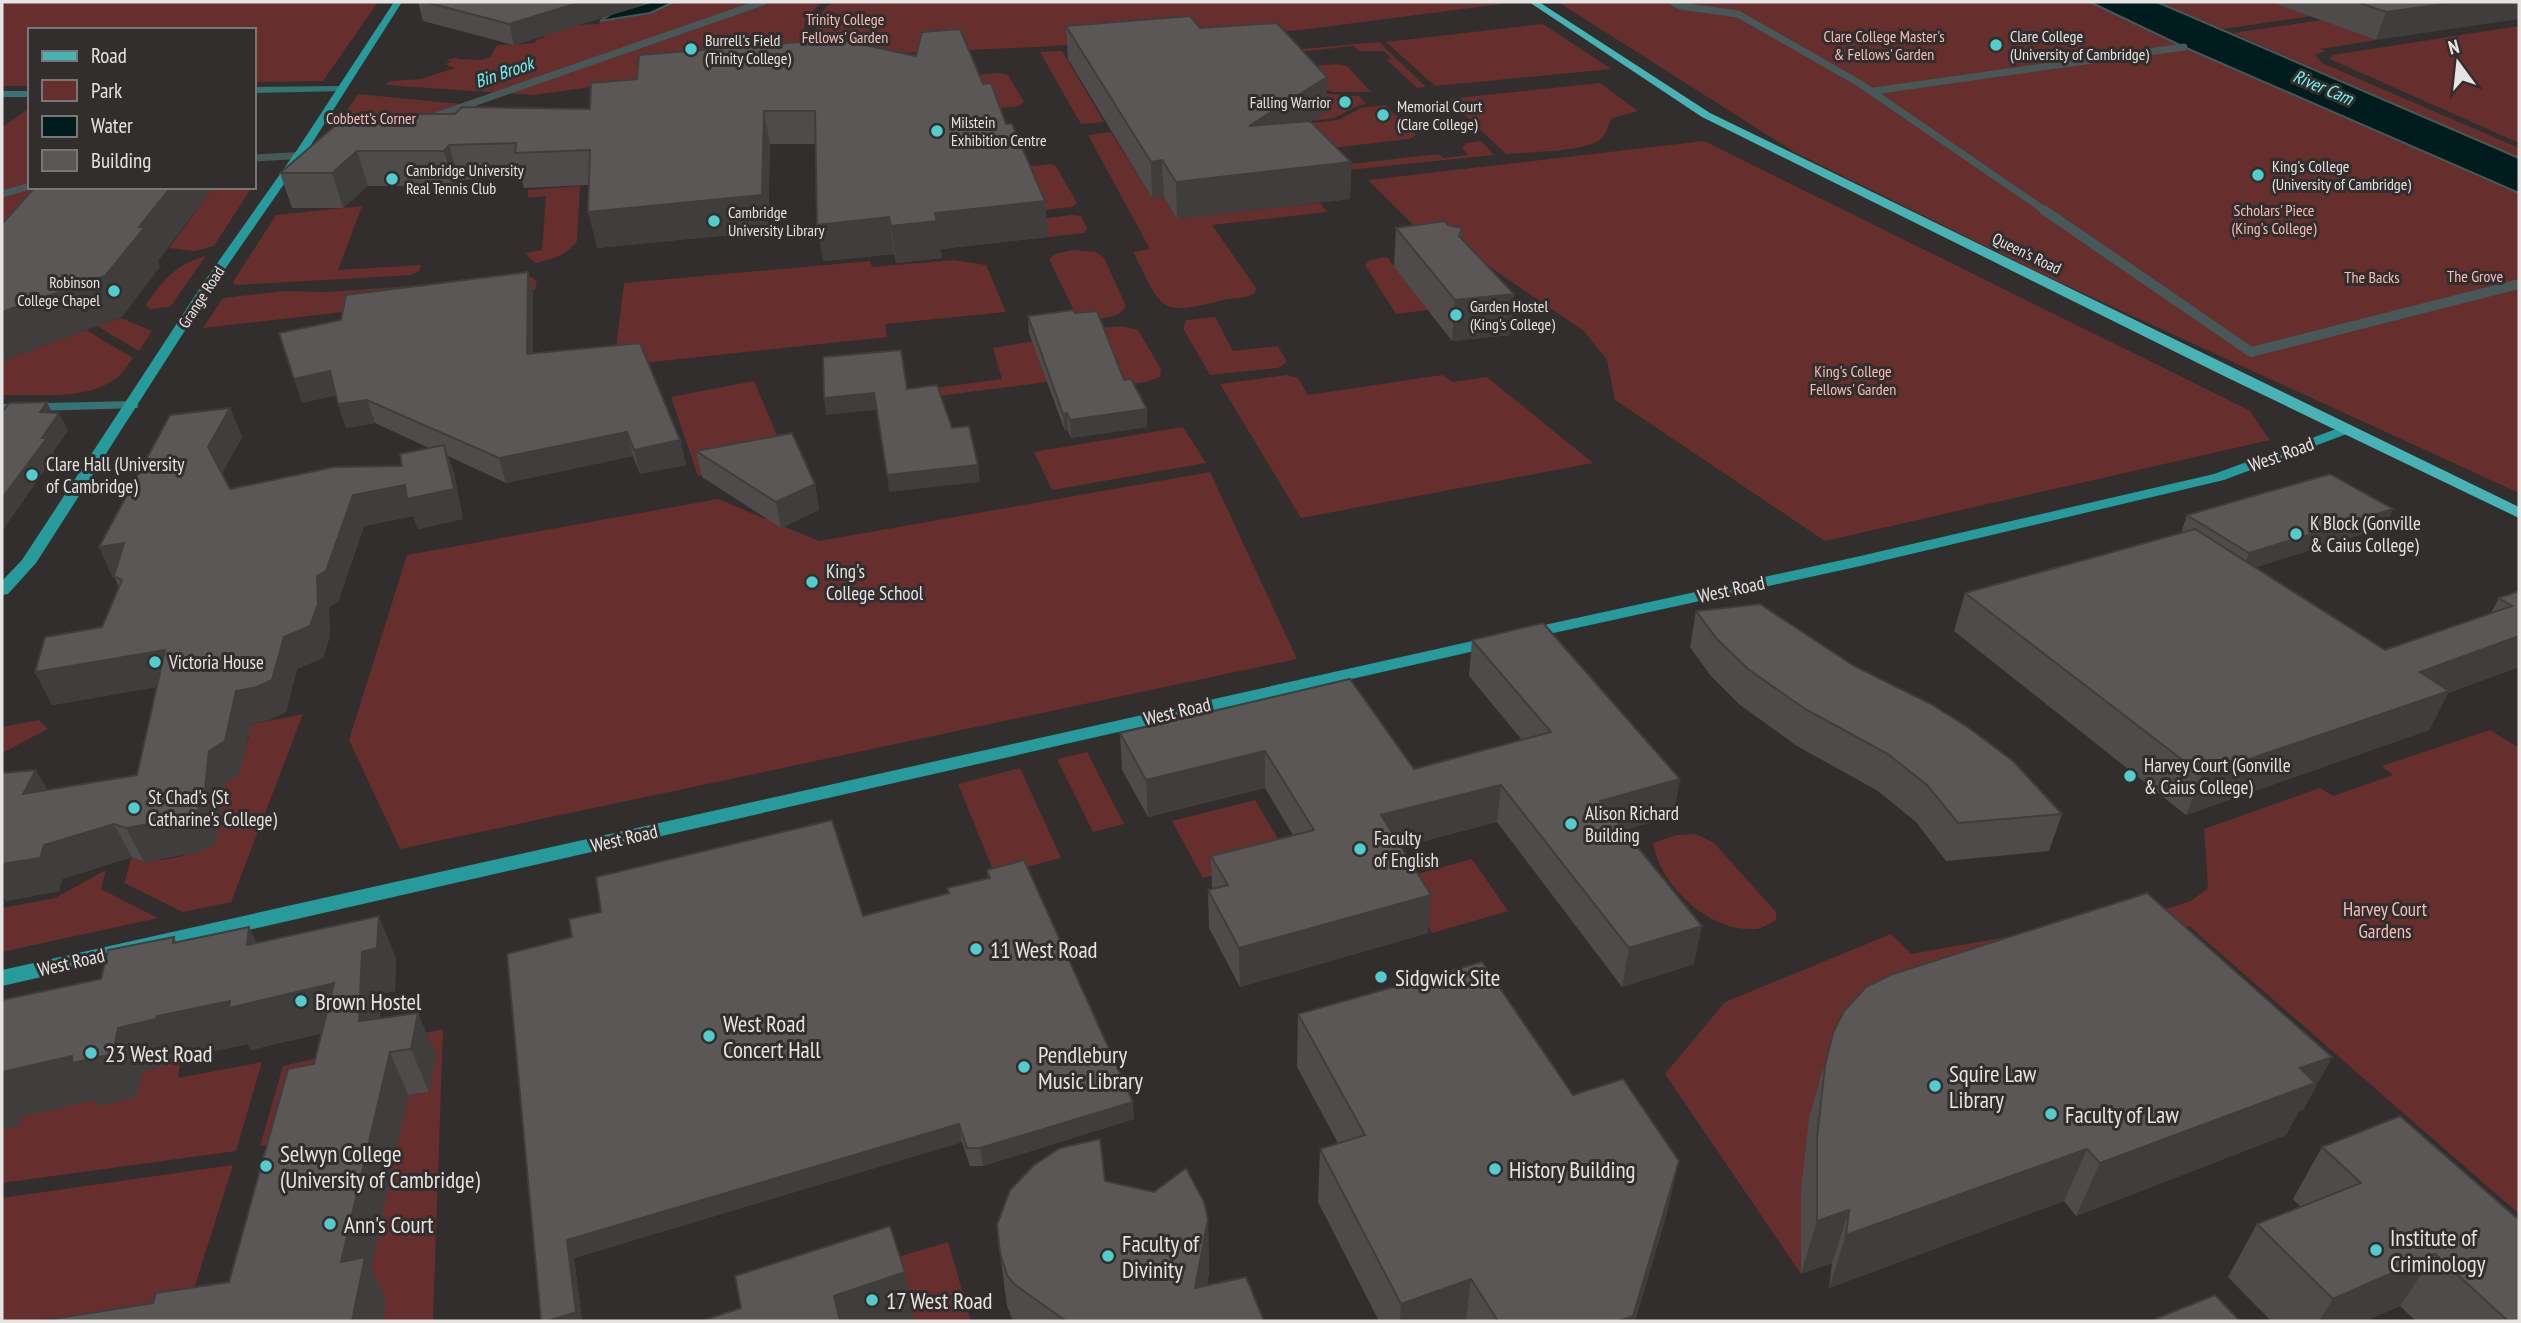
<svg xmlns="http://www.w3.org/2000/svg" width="2521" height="1323" viewBox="0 0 2521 1323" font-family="'PT Sans Narrow',sans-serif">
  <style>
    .green { fill: #662e2d }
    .water { fill: #011c1c; stroke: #465858; stroke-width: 2 }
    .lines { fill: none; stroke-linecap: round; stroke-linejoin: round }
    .stream-far1 { stroke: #465858; stroke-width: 7 }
    .stream { stroke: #465858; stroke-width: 10 }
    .street { fill: #357474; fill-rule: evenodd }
    .secondary { fill: #279a9b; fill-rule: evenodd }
    .primary { fill: #47b3b4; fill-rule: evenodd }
    .wall { fill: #4f4b4b }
    .shaded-wall { fill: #403d3d }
    .building { fill: #5c5757; stroke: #403d3d; stroke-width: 2 }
    .poi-dot { fill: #52cdce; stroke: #322e2d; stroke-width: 2.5 }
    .labels { text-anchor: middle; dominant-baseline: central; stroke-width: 6; stroke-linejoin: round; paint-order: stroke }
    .far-park-label { font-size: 16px; fill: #f7bcb8; stroke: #322e2d }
    .far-poi-label { font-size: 16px; fill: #e6e3e3; stroke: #322e2d; text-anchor: start }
    .far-street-label { font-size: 16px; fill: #e6e3e3; stroke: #322e2d }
    .far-water-label { font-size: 18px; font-style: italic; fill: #74f4f5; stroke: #322e2d }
    .street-label { font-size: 19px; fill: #e6e3e3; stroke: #322e2d }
    .poi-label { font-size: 19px; fill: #e6e3e3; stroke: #322e2d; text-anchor: start }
    .park-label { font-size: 19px; fill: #f7bcb8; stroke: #322e2d }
    .near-poi-label { font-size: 23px; fill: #e6e3e3; stroke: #322e2d; text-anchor: start }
  </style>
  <rect width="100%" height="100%" fill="#322e2d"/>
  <path class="green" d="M2 2H378L323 81 254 82V30H30V86H2Z
    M674 2H821L805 20 802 58 533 95 385 85 390 81 421 79 455 68 445 64 451 62 447 60 458 57 457 59 481 60 490 57 497 45 535 43 536 40 545 37 543 36 578 25 599 24 600 21 650 13Z
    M834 2H1507L1509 3 1301 30 1036 47 816 57C816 36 812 12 834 2Z
    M1558 2H2090L2184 47 2519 193V493L2054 280 1794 152Z
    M2175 2H2272L2312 16 2222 29 2162 4Z
    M2321 20 2376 40 2320 49 2325 51 2315 55 2322 63 2519 148V158L2233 33Z
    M1543 24 1611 69 1435 86 1386 42Z
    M2519 26V143L2330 59 2333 55Z
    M1379 42 1426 87 1417 88 1387 60 1392 59 1384 51H1359L1353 46 1234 59 1204 58Z
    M1062 51 1067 59 1104 122 1081 124 1040 52Z
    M1336 64 1347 66 1371 92H1333L1256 72Z
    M997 73 1008 75 1024 102 1018 106 983 110 968 76Z
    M1600 83 1638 111 1612 118C1608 124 1607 133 1602 138 1588 152 1527 152 1506 154L1448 99Z
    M1317 93 1359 96 1366 104 1357 106 1334 118 1312 121 1326 111Z
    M358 94 492 107 318 155Z
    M1385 105 1416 135 1410 139 1322 149 1294 125 1338 120 1361 108Z
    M30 108V187H78L2 231V127Z
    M1111 132 1152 198 1164 197 1177 219 1320 203 1327 212 1212 225 1256 288 1255 293C1244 300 1231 297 1219 301 1154 318 1162 305 1133 252L1150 249 1088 135Z
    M1481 141 1494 155 1328 172 1323 167 1439 154 1443 158 1468 155 1462 148 1466 143Z
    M1704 141 2249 410 2270 440 1825 541 1615 400 1607 360 1584 331 1484 263 1446 257 1368 180Z
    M1051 164 1056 166 1077 203 1072 207 1034 211 1014 168Z
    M580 186 577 241C567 256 551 259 535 263L525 253 542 250 546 196 528 198V190Z
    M214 187H252L214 246 195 251 169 248Z
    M362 206 338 270 421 265 419 271 411 275 235 285 233 282 276 215Z
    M1072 215 1081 216 1087 229 1084 233 1048 237 1040 219Z
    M1072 250 1096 252 1104 258 1126 306C1117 322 1090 320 1075 313L1049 259 1055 254Z
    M206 256 170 307 149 309 146 304C165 279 174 265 206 256Z
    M1387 257 1428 310 1396 314 1365 265 1370 260Z
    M953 260 986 265 1006 312 885 324 887 337 614 366 624 283 870 261 872 267Z
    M531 277 537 281 535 290 203 328 223 298 284 291 328 292Z
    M1215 317 1233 351 1278 346 1287 362 1278 368 1210 375 1183 328 1186 320Z
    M121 318 152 331 139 351 97 326Z
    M1122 326 1138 330 1161 369 1160 377 1146 382 1114 386 1108 374 938 396 935 388 1002 379 993 348C1036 342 1078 329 1122 326Z
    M86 330 133 358C128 365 122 374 115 379 85 401 37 394 2 395V361Z
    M1287 375 1298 378 1308 395 1442 375 1453 382 1487 377 1593 463 1301 518 1220 384Z
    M754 381 787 459 698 476 671 397Z
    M1183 427 1206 463 1052 490 1034 452Z
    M1210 472 1297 659 400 849 349 740 407 555 718 499 819 541Z
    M303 714 231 902 183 912 124 883 132 857C155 866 192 855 215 844 213 805 209 767 247 745L249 736 228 729Z
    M39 720 48 729 2 753V727Z
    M2490 730 2519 748V1214L2189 926 2126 945 1818 1086C1802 1148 1801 1210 1801 1274L1665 1074 1725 1002 1891 934 1911 954 2169 908 2191 901 2208 888 2204 829 2320 788 2333 796 2393 775 2381 766Z
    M1087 752 1124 824 1093 832 1057 759Z
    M1020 768 1061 858 995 875 958 784Z
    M1255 800 1288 856 1203 878 1172 821Z
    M1696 834 1714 843 1776 912V920C1770 923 1763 928 1757 929 1710 933 1660 886 1653 843L1677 835Z
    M1472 859 1508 911 1432 933 1399 879Z
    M106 870 101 889 158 918 2 952V908L55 898Z
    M443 1029 433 1321H382L363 1305 408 1095 429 1092 436 1055 303 1139 260 1146 283 1066Z
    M180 1062 178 1078 262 1062 236 1151 2 1183V1130L18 1126 21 1117 98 1099 137 1097 142 1071Z
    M233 1165 187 1311 123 1321H2V1198Z
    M948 1242 971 1321H915L895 1258Z"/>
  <path class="water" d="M651 2H674L650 13 600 21 613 13Z
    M2090 2H2157L2519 158V193L2184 47Z"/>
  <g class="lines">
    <path class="stream-far1" d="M1673 2 1680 6 1738 14 1859 83
      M1859 83 2047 212
      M1874 91 2184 47
      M427 119 763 2
      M254 158 309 155
      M2 194 30 186"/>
    <path class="stream" d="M2044 210 2251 352 2519 284"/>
    <path class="street" d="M341 86 345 87V91L254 93V87Z
      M2 91H30V97H2Z
      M133 401 138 402V408L2 412V404Z"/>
    <path class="secondary" d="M394 2H402L307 151 216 282 36 563 8 594 2 595V581L22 560 204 282 297 150Z
      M2347 425 2352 426 2354 429 2352 432 2224 480 1856 567 1526 639 1517 634 1526 629 1856 557 2214 474Z
      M1495 636 1501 637 1504 641 1501 645 2 986V970Z"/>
    <path class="primary" d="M1529 2H1539L1710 113 2519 507V518L2228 378 1702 117Z"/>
  </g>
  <path class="wall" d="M418 2H653L514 45 423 21Z
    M2271 2H2519L2376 40Z
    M1066 26 1200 28 1326 111 1311 121 1351 162 1350 199 1177 219 1164 197 1152 198 1068 59Z
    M983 84 1006 124 1045 201 1048 237 941 249 942 258 896 263 894 254 823 261 816 144H770L768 231 597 248 589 185 524 188 521 177 459 180 453 186H368L343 208H292L280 173 455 114 590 109Z
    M1448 225 1462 228 1461 239 1514 294 1510 335 1452 341 1394 267 1396 228Z
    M528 272 533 294V353L680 440 686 465 640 474 633 456 506 483 448 456 454 474 463 519 418 529 413 516 364 526 338 602 329 607 330 636 323 658 297 669 286 712 271 719 251 724 240 774 224 784 221 822 215 844 199 852 144 862 132 857 62 879 59 891 6 901 2 894V769L4 772 47 790 137 775 157 687 52 705 35 672 102 627 119 588 115 578H113L99 547 230 408 242 437 222 473 230 489 402 466 429 448 375 423 346 428 335 395 302 403 341 320Z
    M1028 316 1124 380 1147 409V427L1071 438 1068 431H1065L1029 333Z
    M696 451 815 484 819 510 781 528 702 477Z
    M2393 509 2385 527 2256 567 2385 650 2491 613 2499 598 2519 591V667L2448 693 2429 730 2186 815 1954 631 1965 593 2181 533 2187 515Z
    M1696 611 2062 814 2049 851 1946 861 1916 822 1878 791 1797 746 1740 705 1710 675 1690 647Z
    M1472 640 1680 779 1673 816 1624 830 1694 964 1622 987 1497 822 1401 847 1428 933 1240 987 1209 928 1208 890 1212 889 1211 856 1293 835 1265 788 1148 817 1122 770 1120 733 1414 769 1522 740 1469 676Z
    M987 870 1134 1119 983 1166H970L962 1142 574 1258 582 1321H541L507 954 863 916 948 894 947 888 988 879Z
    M174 937 176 942 257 943 396 958 395 991 380 994V1018L436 1055 429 1092 408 1095 371 1269 386 1300 153 1303 229 1282 314 1064 322 1033 251 1050 248 1044 180 1058V1062L142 1071 137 1097 98 1106 94 1100 21 1117 18 1126 2 1130 101 979Z
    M1298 1014 1667 1213 1635 1321H1379L1318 1202 1320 1149 1338 1143 1297 1067Z
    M1833 1033 2332 1057 2303 1110 2299 1111 2286 1135 2076 1216 2064 1201 1829 1288 1832 1263 1801 1274V1191L1809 1118Z
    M2322 1147 2519 1321H2416L2400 1306 2366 1321H2271L2228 1277 2257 1224 2301 1207 2293 1199Z
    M1105 1181 1208 1219 1209 1272 1207 1286 1264 1321H1013L1007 1306 1000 1253Z"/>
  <path class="shaded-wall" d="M581 2H653L514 45 509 24Z
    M2458 2H2519V19L2376 40 2386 12Z
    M1327 77 1326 111 1249 162V126Z
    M764 111 770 144 768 231 597 248 588 212Z
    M449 145 459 180 453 186 444 151Z
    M357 151 368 186 343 208 332 173Z
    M1162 160 1164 197 1152 198 1151 162Z
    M1351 162 1350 199 1177 219 1176 182Z
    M171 187H214L158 261 160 267 122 317 2 361V312L139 227Z
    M1045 201 1048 237 941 249 942 258 896 263 891 226 935 213Z
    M889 217 894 254 823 261 817 225Z
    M528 272 533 294V377L527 354Z
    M1514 294 1510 335 1452 341 1455 300Z
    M330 371 338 395 302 403 294 379Z
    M874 393 876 410 826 415 824 398Z
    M367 400 375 423 346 428 338 404Z
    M47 402 55 419 59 413 68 431 53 452 55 456 2 531V498L42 438 40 412Z
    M230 408 242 437 220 477 208 447Z
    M1147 409V427L1071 438 1070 420Z
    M1067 413 1068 431H1065L1063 414Z
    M627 432 633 456 506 483 499 458Z
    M680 440 686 465 640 474 634 450Z
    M444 445 454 474 463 519 418 529 413 516 364 526 338 602 329 607 330 636 323 658 297 669 286 712 271 719 251 724 240 774 224 784 221 822 215 844 199 852 144 862 126 828 209 751 236 691 284 637 317 576 353 495Z
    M978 465 980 482 889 492 887 475Z
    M815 484 819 510 781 528 776 502Z
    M2393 509 2385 527 2241 572 2249 553Z
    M124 543 114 576 115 578H113L99 547Z
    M2519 636V667L2448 693 2429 730 2186 815 2202 775 2420 672Z
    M165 650 180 683 52 705 35 672Z
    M1265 751V788L1148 817 1146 780Z
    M36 770 55 803 23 794Z
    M1680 779 1673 816 1594 839 1600 801Z
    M1501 785 1497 822 1379 852 1381 815Z
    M114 824 132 857 62 879 59 891 6 901 2 894V864L44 845Z
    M1431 895 1428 933 1240 987 1239 948Z
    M379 916 396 958 395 991 380 994 378 1063 359 1021 362 952Z
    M1702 926 1694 964 1622 987 1629 948Z
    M249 927 270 969 247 945Z
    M334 983 353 1025 251 1050 248 1044 180 1058V1062L142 1071 137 1097 98 1106 94 1100 21 1117 18 1126 2 1130V1072L72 1056 118 1028 157 1016 230 1001Z
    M418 1013 436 1055 429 1092 411 1049Z
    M390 1052 408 1095 371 1269 386 1300 383 1321H352L341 1262Z
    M2332 1057 2303 1110 2299 1111 2286 1135 2076 1216 2100 1163 2300 1068Z
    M1133 1102 1134 1119 983 1166 980 1148Z
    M959 1124 962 1142 574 1258 582 1321H548L567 1240Z
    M2087 1149 2064 1201 1829 1288 1846 1235Z
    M1679 1161 1667 1213 1635 1321H1618Z
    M1849 1210 1832 1263 1801 1274 1817 1221Z
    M1208 1219 1209 1272 1201 1321 1195 1288Z
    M2435 1254 2400 1306 2366 1321H2319L2333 1299Z
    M905 1272 915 1321H840L834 1296Z
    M1471 1279 1466 1321H1400L1401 1304Z"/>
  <path class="building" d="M425 2H581L509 24Z
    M2357 2H2458L2386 12Z
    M1190 16 1200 28 1277 23 1327 77 1249 126 1310 121 1351 162 1176 182 1162 160 1151 162 1066 26Z
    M960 29 983 84 991 83 1006 124H1012L1045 201 935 213 937 221 891 226 889 217 817 225 815 111H764L762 195 588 212 590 150 515 153 516 143 449 145 444 151H357L332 173H280L343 119 360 114H455L462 107 590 109 591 83 637 79 639 55 837 39 916 56 922 32Z
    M35 187H171L139 227H145L105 276 2 312V224Z
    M1444 221 1448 225 1462 228 1459 236 1514 294 1455 300 1396 228Z
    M528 272 527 354 640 343 680 440 634 450 627 432 499 458 367 400 338 404 330 371 294 379 279 333 341 320 346 295Z
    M1073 310 1075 313 1097 311 1124 380 1131 379 1147 409 1070 420 1067 413 1063 414 1028 316Z
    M901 350 907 389 937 385 952 428 969 426 978 465 887 475 874 393 824 398 823 357Z
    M47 402 40 412 59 413 42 438H47L2 498V412L9 403Z
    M230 408 208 447 230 489 334 467 402 466 400 454 444 445 454 489 407 499 405 485 353 495 326 571 317 576 318 604 310 626 284 637 272 680 257 687 236 691 225 741 209 751 205 789 198 810 182 818 126 828 114 824 44 845 40 858 2 864V773L36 770 23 794 137 775 165 650 35 672 45 637 102 627 122 580 114 576 124 543 99 547 170 415Z
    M792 433 815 484 776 502 696 451Z
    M2330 474 2393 509 2249 553 2187 515Z
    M2195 529 2385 650 2512 606 2499 598 2519 591V636L2420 672 2449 691 2202 775 1965 593Z
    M1760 604 1854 666 1931 704 1969 728 2013 761 2062 814 1958 823 1927 785 1888 754 1805 709 1748 669 1717 639 1696 611Z
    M1543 623 1680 779 1600 801 1702 926 1629 948 1501 785 1381 815 1431 895 1239 948 1208 890 1228 885 1211 856 1314 830 1265 751 1146 780 1120 733 1350 679 1414 769 1551 732 1472 640Z
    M832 820 863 916 949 893 947 888 990 878 987 870 1024 860 1133 1102 980 1148H967L959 1124 567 1240 576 1312 548 1321H541L507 954 572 937 569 919 601 912 596 877Z
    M2147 893 2332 1057 2300 1068 2315 1083 2100 1163 2087 1149 1846 1235 1849 1210 1817 1221V1138L1825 1066 1833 1033 1844 1011 1866 987 1890 975Z
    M379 916 377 948 362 952 359 1021 418 1013 411 1049 390 1052 341 1262 365 1257 352 1321H40L153 1303 156 1293 229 1282 288 1069 314 1064 334 983 229 1008 230 1001 157 1016 156 1019 118 1028 113 1054 72 1063V1056L2 1072V1000L101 979 108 950 174 937 173 943 249 927 247 945Z
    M1482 962 1573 1095 1623 1079 1679 1161 1633 1316 1618 1321H1498L1471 1279 1401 1304 1320 1149 1365 1135 1298 1014Z
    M2400 1116 2519 1220V1321H2508L2435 1254 2333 1299 2257 1224 2361 1183 2322 1147Z
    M1100 1139 1105 1181 1154 1192 1186 1168 1204 1202 1208 1219 1195 1288 1246 1277 1264 1321H1066L1014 1284 1007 1275 1000 1253 997 1225 1010 1190 1034 1165 1060 1148Z
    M890 1226 905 1272 834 1296 840 1321H701L741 1308 735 1276Z
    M2215 1295 2240 1321H2150Z"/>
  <g class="poi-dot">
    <circle cx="1996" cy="45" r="7"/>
    <circle cx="691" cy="49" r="7"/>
    <circle cx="1345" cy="102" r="7"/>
    <circle cx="1383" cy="115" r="7"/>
    <circle cx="937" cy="131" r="7"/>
    <circle cx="2258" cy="175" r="7"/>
    <circle cx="392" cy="179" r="7"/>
    <circle cx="714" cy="221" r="7"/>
    <circle cx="114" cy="291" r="7"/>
    <circle cx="1456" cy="315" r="7"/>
    <circle cx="32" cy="475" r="7"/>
    <circle cx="2296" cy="534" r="7"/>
    <circle cx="812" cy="582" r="7"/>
    <circle cx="155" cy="662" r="7"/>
    <circle cx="2130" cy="776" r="7"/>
    <circle cx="134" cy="808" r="7"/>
    <circle cx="1571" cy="824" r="7"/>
    <circle cx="1360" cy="849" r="7"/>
    <circle cx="976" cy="949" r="7"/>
    <circle cx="1381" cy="977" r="7"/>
    <circle cx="301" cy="1001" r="7"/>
    <circle cx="709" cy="1036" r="7"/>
    <circle cx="91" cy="1053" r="7"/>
    <circle cx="1024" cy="1067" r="7"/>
    <circle cx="1935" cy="1086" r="7"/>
    <circle cx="2051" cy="1114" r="7"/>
    <circle cx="266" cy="1166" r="7"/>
    <circle cx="1495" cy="1169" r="7"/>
    <circle cx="330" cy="1224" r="7"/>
    <circle cx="2376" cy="1250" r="7"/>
    <circle cx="1108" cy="1256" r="7"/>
    <circle cx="872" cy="1300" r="7"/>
  </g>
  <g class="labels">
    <g class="far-park-label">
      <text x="845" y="19">Trinity College<tspan x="845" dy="18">Fellows' Garden</tspan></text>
      <text x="1884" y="36">Clare College Master's<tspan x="1884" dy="18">&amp; Fellows' Garden</tspan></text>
      <text x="371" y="118">Cobbett’s Corner</text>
      <text x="2274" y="210">Scholars' Piece<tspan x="2274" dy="18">(King's College)</tspan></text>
      <text x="2475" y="276">The Grove</text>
      <text x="2372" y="277">The Backs</text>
      <text x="1853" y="371">King's College<tspan x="1853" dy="18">Fellows' Garden</tspan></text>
    </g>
    <g class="far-poi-label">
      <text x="2010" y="36">Clare College<tspan x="2010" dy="18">(University of Cambridge)</tspan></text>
      <text x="705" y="40">Burrell's Field<tspan x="705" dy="18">(Trinity College)</tspan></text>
      <text x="1331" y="102" text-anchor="end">Falling Warrior</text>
      <text x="1397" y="106">Memorial Court<tspan x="1397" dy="18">(Clare College)</tspan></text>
      <text x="951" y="122">Milstein<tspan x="951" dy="18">Exhibition Centre</tspan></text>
      <text x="2272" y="166">King's College<tspan x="2272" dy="18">(University of Cambridge)</tspan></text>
      <text x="406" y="170">Cambridge University<tspan x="406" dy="18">Real Tennis Club</tspan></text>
      <text x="728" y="212">Cambridge<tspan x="728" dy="18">University Library</tspan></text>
      <text x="100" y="282" text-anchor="end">Robinson<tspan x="100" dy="18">College Chapel</tspan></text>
      <text x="1470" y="306">Garden Hostel<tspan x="1470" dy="18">(King's College)</tspan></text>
    </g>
    <g class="far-street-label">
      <text transform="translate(2027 253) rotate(26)">Queen's Road</text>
      <text transform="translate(201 297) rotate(-57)">Grange Road</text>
    </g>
    <g class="far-water-label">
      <text transform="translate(504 72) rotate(-19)">Bin Brook</text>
      <text transform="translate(2323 87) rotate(23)">River Cam</text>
    </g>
    <g class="street-label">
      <text transform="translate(2281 454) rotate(-20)">West Road</text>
      <text transform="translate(1731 589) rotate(-12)">West Road</text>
      <text transform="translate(1177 711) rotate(-13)">West Road</text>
      <text transform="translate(624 838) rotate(-13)">West Road</text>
      <text transform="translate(71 962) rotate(-13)">West Road</text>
    </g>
    <g class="poi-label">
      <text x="46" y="464">Clare Hall (University<tspan x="46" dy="22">of Cambridge)</tspan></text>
      <text x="2310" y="523">K Block (Gonville<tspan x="2310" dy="22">&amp; Caius College)</tspan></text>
      <text x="826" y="571">King's<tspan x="826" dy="22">College School</tspan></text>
      <text x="169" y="662">Victoria House</text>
      <text x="2144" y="765">Harvey Court (Gonville<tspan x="2144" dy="22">&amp; Caius College)</tspan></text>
      <text x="148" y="797">St Chad's (St<tspan x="148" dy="22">Catharine's College)</tspan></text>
      <text x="1585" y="813">Alison Richard<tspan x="1585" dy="22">Building</tspan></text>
      <text x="1374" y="838">Faculty<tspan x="1374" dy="22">of English</tspan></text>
    </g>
    <g class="park-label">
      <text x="2385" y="909">Harvey Court<tspan x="2385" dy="22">Gardens</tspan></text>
    </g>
    <g class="near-poi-label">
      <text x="990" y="949">11 West Road</text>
      <text x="1395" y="977">Sidgwick Site</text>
      <text x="315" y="1001">Brown Hostel</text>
      <text x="723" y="1023">West Road<tspan x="723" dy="26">Concert Hall</tspan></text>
      <text x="105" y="1053">23 West Road</text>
      <text x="1038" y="1054">Pendlebury<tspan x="1038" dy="26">Music Library</tspan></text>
      <text x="1949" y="1073">Squire Law<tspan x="1949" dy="26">Library</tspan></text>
      <text x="2065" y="1114">Faculty of Law</text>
      <text x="280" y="1153">Selwyn College<tspan x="280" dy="26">(University of Cambridge)</tspan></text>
      <text x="1509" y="1169">History Building</text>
      <text x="344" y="1224">Ann's Court</text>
      <text x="2390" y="1237">Institute of<tspan x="2390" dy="26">Criminology</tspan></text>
      <text x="1122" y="1243">Faculty of<tspan x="1122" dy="26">Divinity</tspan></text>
      <text x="886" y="1300">17 West Road</text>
    </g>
  </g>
  <rect width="2521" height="1323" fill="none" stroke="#e6e3e3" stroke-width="7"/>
  <rect x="28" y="28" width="228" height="161" fill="#322e2d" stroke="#7a7676" stroke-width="2"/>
  <rect x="42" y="51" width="35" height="10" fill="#47b3b4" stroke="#7a7676" stroke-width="2"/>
  <text x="91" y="63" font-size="21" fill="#e6e3e3">Road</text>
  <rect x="42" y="80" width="35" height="21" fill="#662e2d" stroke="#7a7676" stroke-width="2"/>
  <text x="91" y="98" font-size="21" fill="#e6e3e3">Park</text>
  <rect x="42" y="116" width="35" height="21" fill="#011c1c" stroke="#7a7676" stroke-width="2"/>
  <text x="91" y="133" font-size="21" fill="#e6e3e3">Water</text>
  <rect x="42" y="150" width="35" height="21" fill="#5c5757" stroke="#7a7676" stroke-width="2"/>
  <text x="91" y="168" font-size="21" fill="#e6e3e3">Building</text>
  <g transform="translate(2458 63) rotate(345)" stroke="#322e2d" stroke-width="5" paint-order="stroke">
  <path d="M0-5L12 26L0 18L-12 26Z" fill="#e6e3e3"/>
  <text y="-10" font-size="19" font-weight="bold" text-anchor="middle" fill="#e6e3e3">N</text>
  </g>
</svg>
